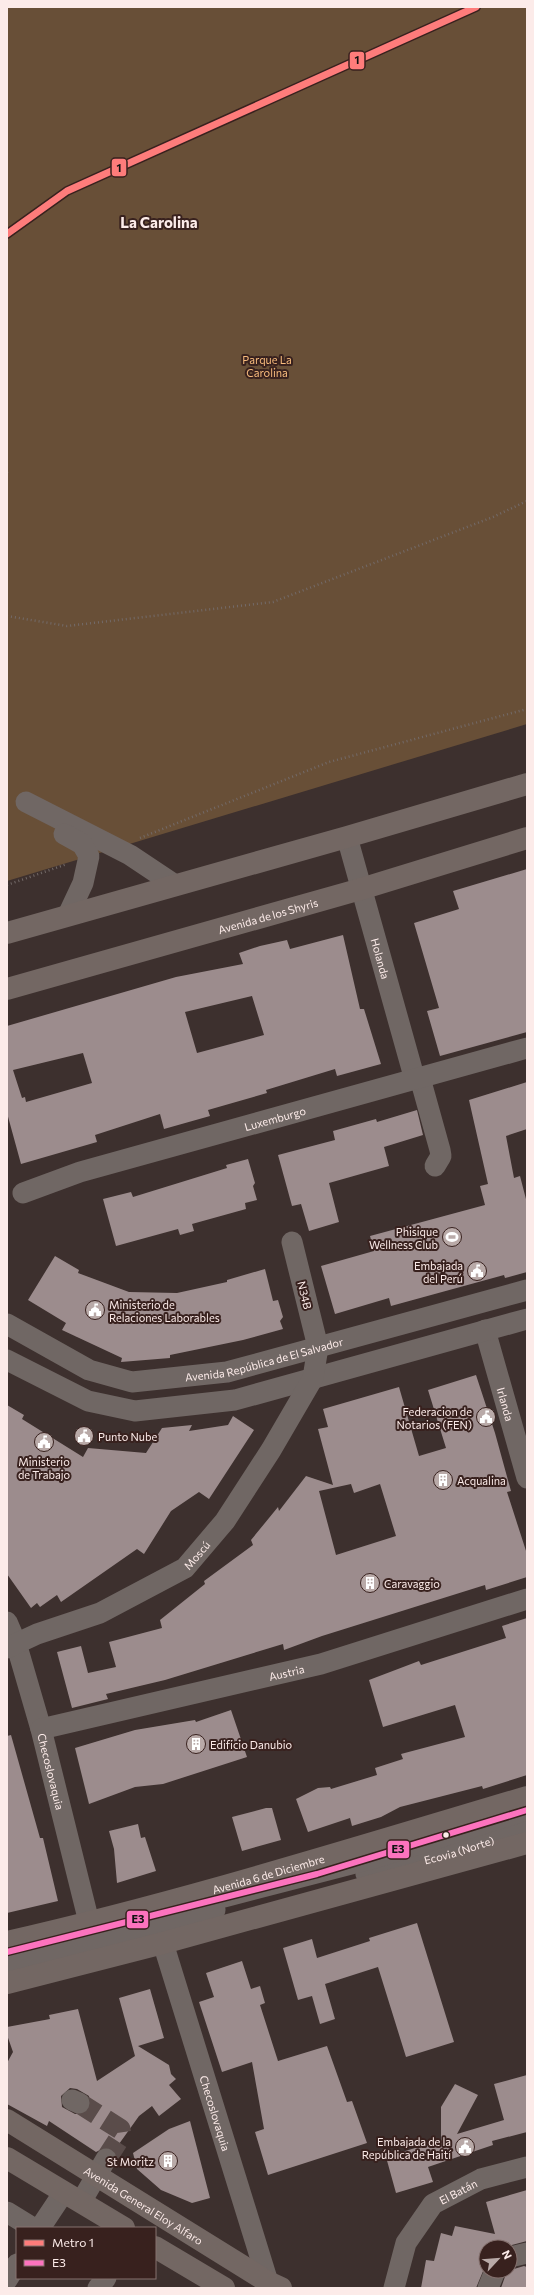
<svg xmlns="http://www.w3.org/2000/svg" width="534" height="2295" viewBox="0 0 534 2295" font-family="Commissioner,sans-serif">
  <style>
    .green { fill: #684f37 }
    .building { fill: #9c8c8d; fill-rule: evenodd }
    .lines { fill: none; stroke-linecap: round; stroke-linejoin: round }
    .minor-tunnel { stroke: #5a4c4a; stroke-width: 21; stroke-dasharray: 21 10; stroke-linecap: butt }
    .path { stroke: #736a68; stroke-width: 2.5; stroke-dasharray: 1 3; stroke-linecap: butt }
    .minor { stroke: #706764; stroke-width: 21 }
    .major { stroke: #736763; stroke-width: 22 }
    .bus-1-casing { stroke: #38211e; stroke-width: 9 }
    .bus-1 { stroke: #fc73be; stroke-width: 6 }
    .metro-1-casing { stroke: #38211e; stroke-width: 10 }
    .metro-1 { stroke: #fe7c7b; stroke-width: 7 }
    .bus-dot { fill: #fcebe9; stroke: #38211e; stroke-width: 1.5 }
    .labels { text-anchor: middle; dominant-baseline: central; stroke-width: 4; stroke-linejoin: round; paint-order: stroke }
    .park-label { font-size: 11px; fill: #f8bc7d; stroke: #38211e }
    .street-label { font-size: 11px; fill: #fcebe9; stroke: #38211e }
    .poi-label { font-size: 11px; fill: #fcebe9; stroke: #38211e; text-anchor: end }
    .district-label { font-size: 15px; font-weight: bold; fill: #fcebe9; stroke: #38211e }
    .line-badge { stroke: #38211e; stroke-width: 1.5 }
    .pale-badge-label { font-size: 11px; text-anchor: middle; font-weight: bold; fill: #111 }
  </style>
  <rect width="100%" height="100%" fill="#3d302e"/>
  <path class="green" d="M7 7H527V724L7 881Z"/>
  <path class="building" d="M527 869V1032L440 1056 427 1011 439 1008 414 923 459 909 453 891Z
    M343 935 360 1009H364L381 1064 337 1076 335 1069 266 1090 267 1093 208 1110 210 1116 164 1129 160 1114 95 1135 97 1142 21 1164 7 1113V1026L176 977 243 964 239 953 260 946 287 940 290 949ZM252 996 264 1035 197 1053 185 1012ZM83 1053 92 1083 26 1102 25 1097 22 1098 13 1070Z
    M527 1082V1129L506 1136 514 1178 520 1176 527 1203V1272L505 1278 504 1275 391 1306 389 1298 335 1314 321 1266 374 1251 370 1236 485 1205 480 1186 488 1184 469 1100Z
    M417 1110 423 1135 384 1147 389 1166 329 1183 339 1222 309 1231 301 1204 292 1206 278 1155 335 1140 333 1131 376 1119 377 1122Z
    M248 1159 255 1183 253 1186 257 1200 245 1203 246 1209 192 1224 194 1231 180 1235 178 1229 116 1246 103 1199 131 1192 133 1197 227 1168 226 1165Z
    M55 1256 79 1270 78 1273 129 1292 177 1293 227 1282V1280L265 1269 273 1301 278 1300 283 1317 280 1321 283 1329 243 1340 170 1355V1358L121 1362 122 1358 62 1330 66 1323 28 1300Z
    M476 1375 495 1433 511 1491 507 1492 527 1554V1577L486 1590 485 1585 322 1636 284 1650 283 1644 165 1680 106 1694 108 1699 72 1708 57 1652 81 1646 88 1673 116 1667 109 1642 162 1628 160 1620 205 1584 204 1581 253 1545 251 1540 278 1507 279 1511 306 1476 333 1485 318 1429 328 1427 323 1409 399 1387 419 1456 446 1448 428 1390ZM351 1484 354 1493 380 1484 396 1536 336 1555 319 1491Z
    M7 1405 24 1415 22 1419 83 1457 88 1448 146 1453 162 1428 192 1425 189 1431 228 1425 233 1416 254 1430 209 1499 199 1492 171 1511 144 1554 137 1549 61 1602 57 1595 40 1607 37 1603 31 1608 7 1574Z
    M527 1618V1775L483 1789 482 1786 400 1807 381 1817 352 1826 350 1818 308 1832 296 1799 318 1788 330 1787 331 1789 377 1775 375 1768 403 1759 401 1754 465 1737 455 1705 383 1727 369 1680 419 1661 421 1665 506 1638 502 1626Z
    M231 1710 247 1757 163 1784 135 1787 89 1804 75 1748 135 1730 195 1720 196 1722Z
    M11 1735 40 1838H43L58 1901 7 1913V1736Z
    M266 1808H272L281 1840 242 1851 232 1817Z
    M138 1824 141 1838 145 1837 156 1871 117 1883 114 1849 109 1831Z
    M417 1923 454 2042 406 2057 378 1967 325 1984 335 2019 320 2024 312 1996 298 2000 283 1948 312 1939 317 1958 370 1941 369 1938Z
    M242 1961 251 1989 260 1986 265 2003 260 2005 278 2061 327 2046 347 2102 352 2101 367 2143 268 2175 255 2132 264 2129 252 2062 222 2072 199 2002 214 1997 206 1973Z
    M150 1989 164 2038 138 2046 169 2065 171 2074 176 2079 169 2085 181 2099 159 2116 152 2106 139 2116 114 2151 106 2147 96 2152 49 2121 47 2126 7 2104V2063L13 2052 7 2035V2027L50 2019 49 2015 78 2009 97 2081 135 2056 119 1998ZM70 2088 77 2089 89 2096 90 2107 86 2113 75 2114 62 2107 61 2096Z
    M527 2075V2132L492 2141 493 2145 428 2167 433 2182 396 2193 386 2157 441 2140V2107L455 2084 478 2095 457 2134 504 2120 494 2084Z
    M190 2121 210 2198 192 2203 161 2190 137 2169 133 2153 169 2129Z
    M527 2190V2241L504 2247H486V2254L481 2255 486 2256V2264L476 2288H421L426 2260 434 2261 441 2233 452 2236 455 2226 495 2234 486 2202Z
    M524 2266 527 2267V2288H501L507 2271Z"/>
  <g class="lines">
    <path class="minor-tunnel" d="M79 2103 120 2129 121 2136 106 2159"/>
    <path class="path" d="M7 472 8 471
      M7 616 67 626 273 602 493 517 527 501
      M140 838 329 762 527 709
      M7 885 67 864"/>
    <g class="minor">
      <path d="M26 802 130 855 175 885"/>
      <path d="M64 834 82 844 89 856 83 883 68 915"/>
      <path id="s1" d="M347 837 415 1080"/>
      <path d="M420 1078 440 1150 441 1156 435 1166"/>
      <path id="s2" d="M23 1193 80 1172 527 1048"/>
      <path id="s3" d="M7 1324 89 1370 132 1382 227 1372 527 1290"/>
      <path id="s4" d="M485 1330 527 1478"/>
      <path d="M7 1360 88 1401 135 1411 235 1400 527 1319"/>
      <path id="s5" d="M7 1622 16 1643 41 1729 89 1922"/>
      <path id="s6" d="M7 1648 37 1634 100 1613 185 1568 225 1521 271 1450 313 1378 318 1347 292 1242"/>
      <path id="s7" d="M41 1729 321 1664 527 1599"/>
      <path id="s8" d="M366 1874 451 1853 527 1828"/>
      <path d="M197 1904 378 1857 527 1810"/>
      <path id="s9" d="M163 1943 268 2282"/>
      <path d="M7 1962 215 1910"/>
      <path d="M72 2100 79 2103"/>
      <path d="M81 2202 106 2159"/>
      <path d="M7 2212 33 2228"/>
      <path d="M40 2228 64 2192"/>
      <path d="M510 2257 527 2253"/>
      <path d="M7 2280 17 2264"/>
      <path d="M98 2288 106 2278"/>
      <path id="s10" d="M394 2288 406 2243 433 2204 481 2179 527 2167"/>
      <path d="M488 2288 495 2271"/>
    </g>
    <g class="major">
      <path d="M7 933 347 837 527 784"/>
      <path id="s11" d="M7 989 361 889 527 838"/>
      <path id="s12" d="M7 1942C183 1902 355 1848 527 1797"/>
      <path d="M7 1983 163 1943 527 1843"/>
      <path id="s13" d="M7 2120 268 2282 281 2288"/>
      <path d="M7 2158 124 2228"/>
      <path d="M155 2247 224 2288"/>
    </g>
    <defs>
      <path id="bus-1" d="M7 1952 317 1874 527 1810"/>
    </defs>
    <use href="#bus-1" class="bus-1-casing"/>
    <use href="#bus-1" class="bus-1"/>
    <defs>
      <path id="metro-1" d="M7 234 67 191 476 7"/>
    </defs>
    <use href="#metro-1" class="metro-1-casing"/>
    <use href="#metro-1" class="metro-1"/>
  </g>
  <defs>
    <symbol id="stadium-disc" viewBox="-11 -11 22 22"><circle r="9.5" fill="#b9aaa8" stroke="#38211e"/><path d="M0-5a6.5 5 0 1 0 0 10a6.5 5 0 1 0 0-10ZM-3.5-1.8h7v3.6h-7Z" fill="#fff"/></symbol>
    <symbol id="civic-disc" viewBox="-11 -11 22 22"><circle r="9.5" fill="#b9aaa8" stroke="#38211e"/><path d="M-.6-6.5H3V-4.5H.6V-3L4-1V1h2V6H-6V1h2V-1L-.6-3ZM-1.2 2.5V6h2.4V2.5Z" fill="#fff"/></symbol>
    <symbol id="building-disc" viewBox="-11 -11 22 22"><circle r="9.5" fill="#b9aaa8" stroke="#38211e"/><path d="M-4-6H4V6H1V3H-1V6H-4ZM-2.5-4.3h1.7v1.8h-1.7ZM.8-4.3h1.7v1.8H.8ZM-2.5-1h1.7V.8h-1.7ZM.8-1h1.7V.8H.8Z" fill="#fff"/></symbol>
  </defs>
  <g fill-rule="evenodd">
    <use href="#stadium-disc" x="441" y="1226" width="22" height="22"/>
    <use href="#civic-disc" x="466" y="1260" width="22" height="22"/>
    <use href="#civic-disc" x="84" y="1299" width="22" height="22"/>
    <use href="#civic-disc" x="475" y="1406" width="22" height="22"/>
    <use href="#civic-disc" x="73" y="1425" width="22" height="22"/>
    <use href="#civic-disc" x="33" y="1431" width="22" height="22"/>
    <use href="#building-disc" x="432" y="1469" width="22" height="22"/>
    <use href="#building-disc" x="359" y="1572" width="22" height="22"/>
    <use href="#building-disc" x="185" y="1733" width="22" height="22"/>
    <use href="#civic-disc" x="454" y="2136" width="22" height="22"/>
    <use href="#building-disc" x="157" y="2150" width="22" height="22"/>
  </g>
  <circle class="bus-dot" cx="446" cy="1835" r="3.5"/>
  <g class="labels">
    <g class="park-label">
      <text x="267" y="359">Parque La<tspan x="267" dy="13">Carolina</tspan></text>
    </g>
    <g class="street-label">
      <text stroke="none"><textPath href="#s11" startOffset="271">Avenida de los Shyris</textPath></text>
      <text stroke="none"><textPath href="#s1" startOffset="126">Holanda</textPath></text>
      <text stroke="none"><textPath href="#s2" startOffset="263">Luxemburgo</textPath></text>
      <text transform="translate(305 1295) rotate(76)">N34B</text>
      <text stroke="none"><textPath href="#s3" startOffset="273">Avenida República de El Salvador</textPath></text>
      <text stroke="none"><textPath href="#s4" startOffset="77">Irlanda</textPath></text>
      <text stroke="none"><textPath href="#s6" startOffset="213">Moscú</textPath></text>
      <text stroke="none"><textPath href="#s7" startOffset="252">Austria</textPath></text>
      <text stroke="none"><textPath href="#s5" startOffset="156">Checoslovaquia</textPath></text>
      <text stroke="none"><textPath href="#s8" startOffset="96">Ecovia (Norte)</textPath></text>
      <text stroke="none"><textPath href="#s12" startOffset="270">Avenida 6 de Diciembre</textPath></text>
      <text stroke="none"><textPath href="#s9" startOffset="178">Checoslovaquia</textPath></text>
      <text stroke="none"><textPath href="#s10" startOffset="122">El Batán</textPath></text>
      <text stroke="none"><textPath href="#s13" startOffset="161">Avenida General Eloy Alfaro</textPath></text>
    </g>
    <g class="poi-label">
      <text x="438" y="1231">Phisique<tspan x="438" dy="13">Wellness Club</tspan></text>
      <text x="463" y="1265">Embajada<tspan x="463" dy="13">del Perú</tspan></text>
      <text x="109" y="1304" text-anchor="start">Ministerio de<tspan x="109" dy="13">Relaciones Laborables</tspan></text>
      <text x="472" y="1411">Federacion de<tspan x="472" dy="13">Notarios (FEN)</tspan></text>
      <text x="98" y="1436" text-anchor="start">Punto Nube</text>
      <text x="44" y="1461" text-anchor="middle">Ministerio<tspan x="44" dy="13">de Trabajo</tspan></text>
      <text x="457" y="1480" text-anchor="start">Acqualina</text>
      <text x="384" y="1583" text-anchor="start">Caravaggio</text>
      <text x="210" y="1744" text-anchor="start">Edificio Danubio</text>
      <text x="451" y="2141">Embajada de la<tspan x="451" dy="13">República de Haití</tspan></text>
      <text x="154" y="2161">St Moritz</text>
    </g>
    <g class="district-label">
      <text x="159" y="222">La Carolina</text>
    </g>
  </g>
  <g class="line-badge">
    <rect x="349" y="51" width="16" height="19" rx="4" fill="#fe7c7b"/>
    <rect x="111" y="158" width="16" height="19" rx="4" fill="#fe7c7b"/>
    <rect x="387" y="1840" width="23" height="19" rx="4" fill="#fc73be"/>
    <rect x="126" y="1910" width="23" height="19" rx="4" fill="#fc73be"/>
  </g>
  <g class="pale-badge-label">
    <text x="357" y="64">1</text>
    <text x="119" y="172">1</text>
    <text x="398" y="1853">E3</text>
    <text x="138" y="1923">E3</text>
  </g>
  <rect width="534" height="2295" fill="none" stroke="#fcebe9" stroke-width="16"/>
  <rect x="16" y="2227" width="140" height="52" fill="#38211e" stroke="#86726f"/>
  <rect x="24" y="2240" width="20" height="6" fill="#fe7c7b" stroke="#86726f"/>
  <text x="52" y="2247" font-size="12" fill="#fcebe9">Metro 1</text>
  <rect x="24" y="2260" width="20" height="6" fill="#fc73be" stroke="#86726f"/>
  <text x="52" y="2267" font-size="12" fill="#fcebe9">E3</text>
  <g transform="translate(498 2259) rotate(64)"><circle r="19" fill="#38211e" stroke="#86726f"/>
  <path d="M0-3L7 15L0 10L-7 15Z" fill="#b9aaa8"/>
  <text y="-6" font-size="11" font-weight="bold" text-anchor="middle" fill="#fcebe9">N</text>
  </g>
</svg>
